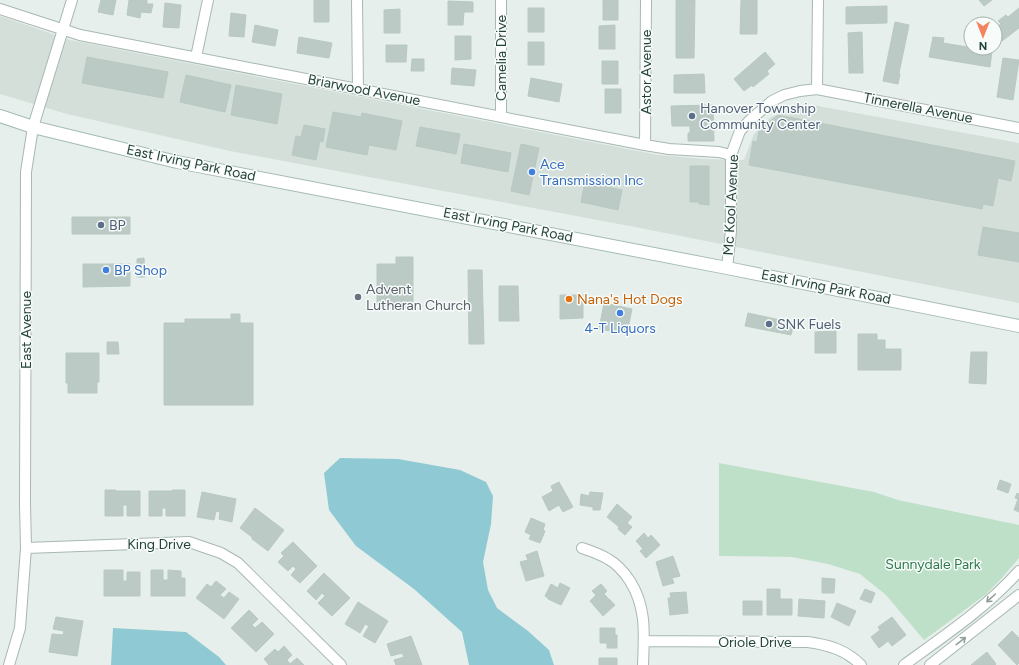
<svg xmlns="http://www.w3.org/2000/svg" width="1019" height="665" viewBox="0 0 1019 665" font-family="Figtree,sans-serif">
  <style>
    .built { fill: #d4dfda }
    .green { fill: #bfe0c8 }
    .water { fill: #8ec9d4 }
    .building { fill: #bbcac4; stroke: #b8c9c2 }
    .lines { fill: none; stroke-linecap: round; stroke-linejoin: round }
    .street-casing { stroke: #a8b8b2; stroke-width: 12 }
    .secondary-casing { stroke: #a4bbb3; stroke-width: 14 }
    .street { stroke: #fff; stroke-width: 10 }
    .secondary { stroke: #fff; stroke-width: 12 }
    .oneway { stroke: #92a09c }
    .service-dot { fill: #5c6f8a; stroke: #f7fbf9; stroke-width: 1.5 }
    .shop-dot { fill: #3f7fe0; stroke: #f7fbf9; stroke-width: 1.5 }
    .worship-dot { fill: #6b7280; stroke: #f7fbf9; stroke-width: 1.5 }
    .food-dot { fill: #e8710a; stroke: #f7fbf9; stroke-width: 1.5 }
    .labels { text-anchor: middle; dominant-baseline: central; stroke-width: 3; stroke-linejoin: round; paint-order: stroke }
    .street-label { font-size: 14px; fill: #24423a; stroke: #f7fbf9 }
    .service-label { font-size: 14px; fill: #4e5e75; stroke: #f7fbf9; text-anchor: start }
    .shop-label { font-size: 14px; fill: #366cbe; stroke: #f7fbf9; text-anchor: start }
    .worship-label { font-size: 14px; fill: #5b616d; stroke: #f7fbf9; text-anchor: start }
    .food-label { font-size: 14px; fill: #c56008; stroke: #f7fbf9; text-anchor: start }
    .park-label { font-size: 14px; fill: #2d7a4b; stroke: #f7fbf9 }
  </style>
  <rect width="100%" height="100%" fill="#e6efeb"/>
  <path class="built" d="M0 16 70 40 658 155 704 159 744 160 754 134 771 117 796 106 807 104 1019 143V303L635 227 230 151 67 114 0 94Z"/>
  <path class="green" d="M719 463 874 492 898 500 1019 525V558L1000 580 985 595 924 640 886 595 860 574 828 564 792 557 719 556Z"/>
  <path class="water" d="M340 458 398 459 460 470 486 482 493 496 491 524 483 562 488 590 497 608 528 631 549 650 554 665H469L462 632 414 589 356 546 329 510 324 473Z
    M113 628 186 632 219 657 226 665H111Z"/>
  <path class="building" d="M101 0H116L113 15 98 12Z
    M129 0H147V4H153L151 13 141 12 140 18 127 15Z
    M314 0H329V22H314Z
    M603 0H618V20H603Z
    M676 0H695L694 58H676Z
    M741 0H757V34H740Z
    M979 0H992L984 6Z
    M448 1 473 2V12H464L463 25H448Z
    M165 3 181 5 179 28 163 27Z
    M887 6V23L846 24V7Z
    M528 8H544V32H528Z
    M1019 8V28L1002 41 995 32V28L1001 24 998 21 1006 15 1008 17Z
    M400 9V33H384V10Z
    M231 13 246 15 244 37 229 36Z
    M895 22 909 25 899 73 900 74 898 84 883 81Z
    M255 25 278 30 275 46 252 42Z
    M615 25V49H599V26Z
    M862 32 863 73H849L848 33Z
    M455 36H471V59L455 60Z
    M299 37 332 43 329 58 297 53Z
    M933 37 944 38 943 43 992 51 990 67 929 57Z
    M528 42H544V65H528Z
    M386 45H407L406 62H386Z
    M765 52 775 64 767 71 769 74 753 87 752 85 744 91 734 79Z
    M87 57 168 72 163 98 82 83Z
    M1003 58 1019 60 1013 100 997 97Z
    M412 59H424V71H411Z
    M602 61H618V84H602Z
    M452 68 476 70 474 86 451 84Z
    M704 74 705 93H674V75Z
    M186 75 231 85 225 112 180 102Z
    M531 78 562 84 559 102 528 96Z
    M236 85 282 94 277 124 231 115Z
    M605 89H621V113H605Z
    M713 105 714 141H688V133H690V126H672L671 106Z
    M333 112 361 117 362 113 402 121 396 150 369 145 367 155 326 147Z
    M778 115 1015 161 1011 181 998 178 993 206 983 204 982 209 749 165 753 141 757 142 759 130Z
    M304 125 325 129 323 142 320 141 316 160 292 155 296 136 301 137Z
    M420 127 460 134 456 154 416 146Z
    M464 144 511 153 508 172 461 163Z
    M521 144 539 148 529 195 511 191Z
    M690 166H709V205L699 204V202H690Z
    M585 182 622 190 618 210 581 202Z
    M72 217H130V234H72Z
    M983 227 1019 233V262L978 255Z
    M396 257H413V308H396V305H377V264H396Z
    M144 258 145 277H137V259Z
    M83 264H130V286L83 287Z
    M468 270H482L484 344H469Z
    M499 286H518L519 321H499Z
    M560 295H583V318L560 319Z
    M604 303 632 309 627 334 599 329Z
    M748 313 794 323 791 335 745 326Z
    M231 314H240V323H253V405H164V323H185V319H231Z
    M836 331V353H815V332Z
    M858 334H877V340H885V349H901V370H858Z
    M107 342H118L119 354H107Z
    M971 352H987L986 384 969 383Z
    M66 353H99V382H97V393H68V383H66Z
    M1000 480 1011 484 1008 493 997 489Z
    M559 482 573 507 563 512 559 505 549 511 542 497 553 491 551 486Z
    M105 490H116V491H140V516H127V505H123V516H105Z
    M172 490H185V516H166V508H162V516H149V491H172Z
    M202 492 236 499 232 522 219 519 220 512 216 511 214 520 197 517Z
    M590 492 603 493 600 510H593V507L580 505 581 494 589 496Z
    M1017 493 1019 494V512L1014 510 1018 499 1015 498Z
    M617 504 632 517 627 523 632 527 625 535 618 529 619 527 607 517Z
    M255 508 284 530 268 551 252 539V537L240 528Z
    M531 518 545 524 543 530 545 531 540 543 529 539 531 535 525 532Z
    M644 533 648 538 651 535 660 545 646 558 640 551 643 549 636 541Z
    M293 542 317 566 300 583 291 575 296 569 293 566 288 571 278 562 284 556 281 553Z
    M537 551 544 576 526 581 520 562 528 560 526 555Z
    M673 556 680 576 672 578 674 583 663 586 656 562Z
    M104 570H123V581H127V572H140V596H104Z
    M151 570H163V580H168V570L181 571V578H185V596H151Z
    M324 573 350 598 332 616 318 603 325 596 322 593 316 600 307 591Z
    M822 578 835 579 834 593H822Z
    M216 581 226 589 220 595 224 598 229 592 239 599 224 619 196 598 207 584 211 587Z
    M560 583 570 588 561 605 548 599V598L545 596 551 584 558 588Z
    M601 584 607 591 604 594 615 605 603 616 590 601 596 595 592 591Z
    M767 589H780V599H792V615H767Z
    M865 589 875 593 871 603 860 599Z
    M686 592 688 613 670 615 668 598H671L670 593Z
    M799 599 825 601 824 618 798 616Z
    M743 601H762V615H743Z
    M358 602 388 621 375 643 363 636 369 626 365 624 360 633 345 624Z
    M837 603 856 611 849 626 831 617Z
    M249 610 258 619 252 625 255 628 262 622 274 634 256 652 231 628Z
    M56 617 83 621 77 656 49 652 52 634 63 635 64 631 53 629Z
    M892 617 906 635 892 646 888 641 879 648 871 637 880 630 878 627Z
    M600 628H615V635H617V648H607V643H600Z
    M1012 631 1019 638V663L1017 665 998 645Z
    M411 636 422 665H396L394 660 404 657 402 653 391 656 387 644Z
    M284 646 292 655 287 660 290 664 297 658 304 665H269L264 659 275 649 278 652Z
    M987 652 996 664 995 665H971Z
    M599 658H617V665H599Z"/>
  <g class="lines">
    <defs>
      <path id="street" d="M357 0 358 89
        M501 0V117
        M0 9 80 35 645 145 669 149 719 152 731 155
        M196 57 208 0
        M817 89 1019 128
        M645 145 646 0
        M727 268 731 231V155L740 131 749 121 772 101 784 95 800 91 817 89 818 0
        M26 548 189 542 221 553 238 563 341 665
        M582 548C591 551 600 554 608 559 617 564 624 572 630 581 647 608 644 635 643 665
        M644 641 808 642C829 645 846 650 861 665
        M9 665 20 628 26 548 25 504 26 172 33 127 72 0
        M904 665C944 636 986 608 1019 571
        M930 665 1019 595"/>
      <path id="secondary" d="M0 116 33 127 177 162 727 268 1019 326"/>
    </defs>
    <use href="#street" class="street-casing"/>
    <use href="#secondary" class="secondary-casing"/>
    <use href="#street" class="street"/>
    <use href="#secondary" class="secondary"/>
  </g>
  <defs><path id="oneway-shaft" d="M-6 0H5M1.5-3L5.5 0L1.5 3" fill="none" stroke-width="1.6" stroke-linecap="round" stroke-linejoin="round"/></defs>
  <g class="oneway">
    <use href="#oneway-shaft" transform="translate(991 598) rotate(138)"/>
    <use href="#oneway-shaft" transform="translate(961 641) rotate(-38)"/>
  </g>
  <g class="service-dot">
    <circle cx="692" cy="116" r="4"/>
    <circle cx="101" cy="225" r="4"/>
    <circle cx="769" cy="324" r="4"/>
  </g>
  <g class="shop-dot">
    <circle cx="532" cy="172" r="4"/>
    <circle cx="106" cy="270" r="4"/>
    <circle cx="620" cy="313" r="4"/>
  </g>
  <circle class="worship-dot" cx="358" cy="297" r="4"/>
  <circle class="food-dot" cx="569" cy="299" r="4"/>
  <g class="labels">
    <g class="street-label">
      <text transform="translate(501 58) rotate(-90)">Camelia Drive</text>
      <text transform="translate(646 72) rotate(-90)">Astor Avenue</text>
      <text transform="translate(364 90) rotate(11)">Briarwood Avenue</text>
      <text transform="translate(918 108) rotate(11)">Tinnerella Avenue</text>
      <text transform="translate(191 163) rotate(12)">East Irving Park Road</text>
      <text transform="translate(731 205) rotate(-87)">Mc Kool Avenue</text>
      <text transform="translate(508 225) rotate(11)">East Irving Park Road</text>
      <text transform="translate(826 287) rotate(11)">East Irving Park Road</text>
      <text transform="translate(26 330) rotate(-90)">East Avenue</text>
      <text x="159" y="544">King Drive</text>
      <text x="755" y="642">Oriole Drive</text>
    </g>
    <g class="service-label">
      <text x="700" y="108">Hanover Township<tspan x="700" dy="16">Community Center</tspan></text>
      <text x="109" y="225">BP</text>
      <text x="777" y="324">SNK Fuels</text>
    </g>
    <g class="shop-label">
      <text x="540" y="164">Ace<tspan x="540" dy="16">Transmission Inc</tspan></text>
      <text x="114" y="270">BP Shop</text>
      <text x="620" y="328" text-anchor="middle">4-T Liquors</text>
    </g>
    <g class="worship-label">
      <text x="366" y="289">Advent<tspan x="366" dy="16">Lutheran Church</tspan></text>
    </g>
    <g class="food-label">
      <text x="577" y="299">Nana's Hot Dogs</text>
    </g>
    <g class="park-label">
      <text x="933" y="564">Sunnydale Park</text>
    </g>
  </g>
  <g transform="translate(983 36) rotate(180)"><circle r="19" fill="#f7fbf9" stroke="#a3b1ad"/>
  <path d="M0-3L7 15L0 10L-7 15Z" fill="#f4845f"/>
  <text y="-6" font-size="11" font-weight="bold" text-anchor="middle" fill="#24423a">N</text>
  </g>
</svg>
